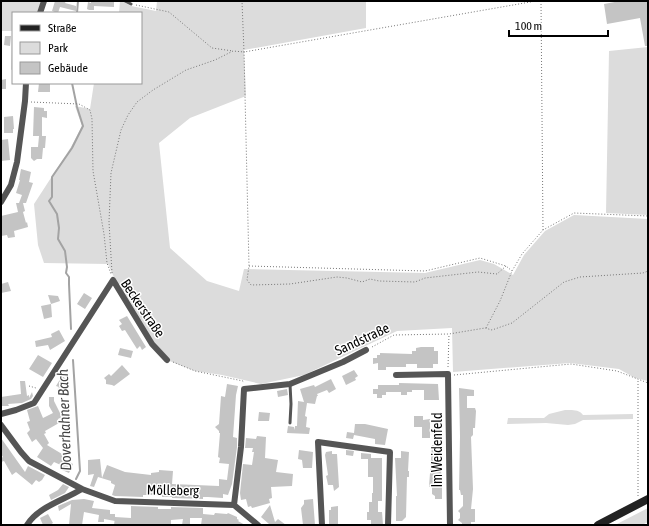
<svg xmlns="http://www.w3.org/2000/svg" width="649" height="526" viewBox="0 0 649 526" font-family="'Asap Condensed',sans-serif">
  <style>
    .green { fill: #dcdcdc }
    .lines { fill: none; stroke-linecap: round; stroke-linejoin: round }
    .stream { stroke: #a3a3a3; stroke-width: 2 }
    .building { fill: #c4c4c4 }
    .path { stroke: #777; stroke-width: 1; stroke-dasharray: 1 2; stroke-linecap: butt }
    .lane { stroke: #555; stroke-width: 3 }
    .street { stroke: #555; stroke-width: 6 }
    .secondary { stroke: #222; stroke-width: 8 }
    .labels { text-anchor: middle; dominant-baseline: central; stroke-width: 3; stroke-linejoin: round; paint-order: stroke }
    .street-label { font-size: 14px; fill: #000; stroke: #fff }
    .water-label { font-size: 15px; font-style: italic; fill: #444; stroke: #fff }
  </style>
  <rect width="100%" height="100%" fill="#fff"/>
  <path class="green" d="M1 1H41L37 13H13V69L11 70 12 31H1Z
    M120 1H122L131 6 156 11 157 1H366V28L244 50 246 96 190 118 159 143 170 248 207 281 239 291 244 269 425 273 480 260 494 264 513 275 524 255 545 231 574 215 648 219V381L635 378 619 369 570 363 453 372 452 328 397 331 304 375 261 384 222 375 195 371 167 360 152 344 121 293 108 264 44 263 38 245 34 204 71 147 82 126 75 106 90 109 94 83H141V13H119Z
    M648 47V215L606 213 609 51Z
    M565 410C571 410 579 409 583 415L633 414V419L583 420 575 424 568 425 546 423 507 424 508 418H544L549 414Z
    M648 508V522L642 525H615Z"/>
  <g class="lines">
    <path class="stream" d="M77 13 78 1
      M71 329 69 284V277L66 273 67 267 65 251 58 239 59 228 57 214 49 201 52 197V177L72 148 83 126 77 107 72 83
      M73 360 80 471 76 479"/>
  </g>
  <path class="building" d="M55 1H66L65 3 76 6V11L60 7 58 13 52 11Z
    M91 1H114V7L94 6V10H89L87 9 88 2 91 3Z
    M620 1H648V46H645L640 18 607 24 604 4Z
    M5 36H11L10 46 4 45Z
    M6 79V89H1V80Z
    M39 83H50V92H38Z
    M34 107 44 108V111H47V118L42 117V136H46L45 148H43L42 159H37L34 161 31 158V147H38L39 136H33Z
    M13 116 14 129H13V133H4V117Z
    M8 139 10 160 1 161V140Z
    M21 169 31 172 29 182 33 183 26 203H23L25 211 23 212 26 223 27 222 28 227 14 231 15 237 8 238 7 235 1 236V216L18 212 16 203H19L22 195 16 193 20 180H19Z
    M8 282 11 291 1 293V284Z
    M84 293 92 298 85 309 77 304Z
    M48 295 58 296 60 301 51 304 52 317 44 319 41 306 51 304Z
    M127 316 146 347 142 350 140 346 137 349 125 330 122 331 119 326 122 324 119 320Z
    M59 330 65 341 50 350 48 345 36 347 35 341 52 337 51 334Z
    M421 347H434V351H438V364H433V368H417V364H406V367H386V370H378V363L373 364V358H377V355H380V353L412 354V351H416V348Z
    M120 348 133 351 131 358 118 355Z
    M38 355 52 363 43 377 29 369Z
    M122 365 130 374 114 386 112 385 106 384V380L104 378 109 374 111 376Z
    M354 370 358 376 355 378 356 380 346 385 342 376Z
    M62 376 69 381 63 394 57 390 59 387 56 386Z
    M331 379 336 389 329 393 327 390 317 394 318 396H317L315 404 307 403 305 416 307 417 306 427 310 428 309 434 287 433 288 426 294 427 295 430V426H297L298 401 304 402 300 389 314 385 315 387Z
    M20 381H25L27 396 29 395V398L32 392 33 396 31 399 22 403 8 404 9 406H1V397L21 394Z
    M399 383 438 384 439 400H424V390H412V392H407V395H401V392H386V395H382V398H377V394H373V389H378V385H399Z
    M227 384 238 386 236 395 233 437 237 438V447L232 484 228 495 223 494V498L208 497H203V499L172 498V497H162V495H143V497L115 496 112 495 115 485 111 483V481L98 477 94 487 90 486 94 474 88 475V460L100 459 102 478 107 465 125 472 151 475V473L159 472V470L173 471 172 484 219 486V479L227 480 229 464 219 463 220 458 218 457 220 433H219V431L215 427 219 424 221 396 225 397Z
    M459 388 474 390V396H467V408H475L476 411 475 428H473V435L471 437 473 489 471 509H475V522H471V525H462V523L458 520 460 518V513L458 511 463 506V495H461L460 490H459L460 436Z
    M287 389 288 395 278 397 277 391Z
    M49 397H54V401L62 417 58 419 59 423 45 431 46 433 44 434 49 443 47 445 62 454V457L73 464 69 473 62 470 63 466 54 462 51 466 37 457 43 448 36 439 32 442 27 433 30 430 27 422 30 421 27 410 38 406 43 418 53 413 49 406Z
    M259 412 270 413 269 421H258Z
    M414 416H423V420L430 419V438H422V427H414Z
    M355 424H365L388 429 385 445 375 444V439L354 435 353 439 346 438 347 432 354 433Z
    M257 436 266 437 265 458 278 460 276 472 293 474 292 486 271 487 272 498 269 499 270 503 252 508 251 506 248 507 246 499 241 500 240 493 243 464 252 465 254 452H252L253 448H245L246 438 256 439Z
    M1 438 25 472 28 466 45 475 42 480 39 482 36 480 32 485 16 472 12 475 4 461 1 462V458L3 457 1 454Z
    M432 445H442V457H440L442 482V499H435V496L432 494V487H429Z
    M299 450 313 452 312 468H303L302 460 298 459Z
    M346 450 354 451 353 456 346 455Z
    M332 451V454H337L339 487 334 491 333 485H328L327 480 326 476 328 475 325 455 326 452Z
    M401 451 409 452 408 471H409V477H407L406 517 402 521H396V496H397L395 458H401Z
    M361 453 371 454V458H382V501H378V512H382L383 525H371V520H367V512H369V502H372V493H373V477H368V459H361Z
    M63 484 69 487 65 493 51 500 49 495 58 490Z
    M84 499 94 501 92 508 110 510V514H115V521L104 519V522H98L99 515 84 512 82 525H69L71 504 59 511 58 506 72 500Z
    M313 499 315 525H303L301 508 304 504V500Z
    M270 505 275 522 278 519 286 525 269 524 261 517Z
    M131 506 158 507V509H171V507L203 508V514L214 515 215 513 227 514 228 513 237 517V519L239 520 238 521 245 525H201L202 518H190V525H182L183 519 171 520V525H114L115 517 131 518Z
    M338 506V525H329V510H331V507Z
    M48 514 53 523 50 525H43L40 518Z"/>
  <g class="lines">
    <path class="path" d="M541 1 543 230
      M136 5 169 12 212 48 233 51
      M31 102 79 104 90 110 92 119 93 171 104 234 107 263 111 274
      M249 266 425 271 480 258 506 266 512 271
      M506 266 497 274 478 272 425 278 415 282 379 281 370 279 362 282 347 278 337 277 290 284 251 285 247 280 249 266 244 52 536 1
      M112 273 109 222 111 173 121 130 128 115 137 102 153 90 186 70 215 60 233 51 244 52 242 1
      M486 328 500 301 512 271 522 254 543 230 574 213 648 216
      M372 347 394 335 449 334 485 328 492 330 512 323 564 282 580 277 643 273 648 271
      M173 362 195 371 243 381 244 383
      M448 367 449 334
      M454 375 571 364 617 371 648 383
      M29 386 36 388
      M638 496V381"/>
    <path class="lane" d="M125 1 131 4
      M290 384 291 404 290 423"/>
    <path class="street" d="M40 13 44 1
      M1 202 11 185 17 162 25 101 26 83
      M396 375 448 374 450 525
      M1 414 16 410 34 403 113 280 152 344 167 360
      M1 425 21 452 29 461 82 489 115 501 234 505 258 525
      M234 505 241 447 244 389 290 384 343 362 366 350
      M27 525C38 507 64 500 82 489
      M322 525 318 442 390 452 388 525"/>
    <path class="secondary" d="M598 525 648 499"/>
  </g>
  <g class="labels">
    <g class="street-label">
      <text transform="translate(143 308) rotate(56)">Beckerstraße</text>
      <text transform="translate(362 339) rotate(-25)">Sandstraße</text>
      <text transform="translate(437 450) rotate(-90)">Im Weidenfeld</text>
      <text transform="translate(173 490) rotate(1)">Mölleberg</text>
    </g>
    <g class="water-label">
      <text transform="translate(64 420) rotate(-92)">Doverhahner Bach</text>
    </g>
  </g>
  <rect width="649" height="526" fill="none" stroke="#000000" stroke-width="4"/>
  <rect x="12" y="12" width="130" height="72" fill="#ffffff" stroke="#999999"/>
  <rect x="20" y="25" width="20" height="6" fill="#222222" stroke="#999999"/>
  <text x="48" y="32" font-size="12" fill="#000000">Straße</text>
  <rect x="20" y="42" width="20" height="12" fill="#dcdcdc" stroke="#999999"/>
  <text x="48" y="52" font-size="12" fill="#000000">Park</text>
  <rect x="20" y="62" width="20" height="12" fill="#c4c4c4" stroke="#999999"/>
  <text x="48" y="72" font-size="12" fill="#000000">Gebäude</text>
  <path d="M509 30v6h99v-6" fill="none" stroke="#000000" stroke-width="2"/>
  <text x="515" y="30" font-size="12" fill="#000000" stroke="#ffffff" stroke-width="3" paint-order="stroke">100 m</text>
</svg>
